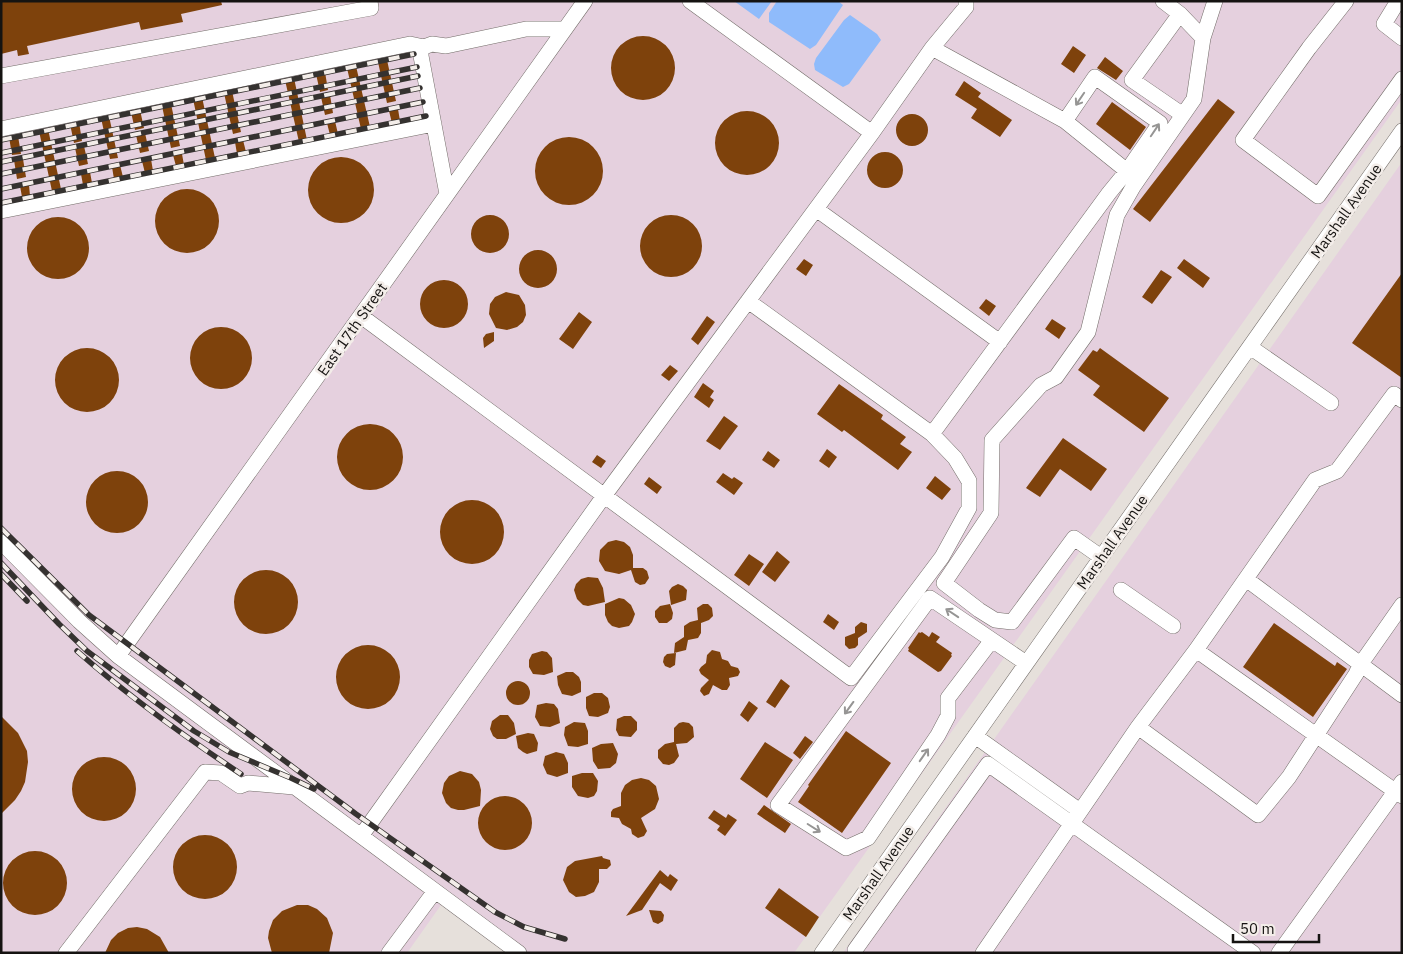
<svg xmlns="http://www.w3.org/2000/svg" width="1403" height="954" viewBox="0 0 1403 954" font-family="'IBM Plex Sans',sans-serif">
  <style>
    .industrial { fill: #e5d0de }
    .water { fill: #8fbbfb }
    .building { fill: #7e420c }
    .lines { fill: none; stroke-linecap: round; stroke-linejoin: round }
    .minor-casing { stroke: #736d69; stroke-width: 16 }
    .minor { stroke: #fff; stroke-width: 15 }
    .rail-casing { stroke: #353230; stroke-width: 5.5 }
    .rail { stroke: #f3ede9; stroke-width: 4; stroke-dasharray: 11; stroke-linecap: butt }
    .oneway { stroke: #969594 }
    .labels { text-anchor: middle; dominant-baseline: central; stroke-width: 5; stroke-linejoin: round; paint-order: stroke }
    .street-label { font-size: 15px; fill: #151311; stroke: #f3ede9 }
  </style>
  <rect width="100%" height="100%" fill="#e6e0db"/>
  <path class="industrial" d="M1 1H1402V99L794 953H506L441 905 407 953H1Z
    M1402 162V953H843Z"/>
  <path class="water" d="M734 1H772L759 19Z
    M777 1H838L843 5 816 45 810 49 769 22V13Z
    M850 15 877 34 881 40 849 84 843 87 815 70 814 64 816 58 844 20Z"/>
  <path class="building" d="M1 1H221L222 5 181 14 183 22 141 30 139 22 27 46 29 54 18 56 17 50 1 54Z
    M611 68a32 32 0 1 1 64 0a32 32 0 1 1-64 0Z
    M1073 46 1086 55 1074 73 1061 64Z
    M1105 57 1123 71 1116 80 1097 68Z
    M387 60 396 101 387 103 378 62Z
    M356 66 370 127 361 129 347 68Z
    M325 72 328 90 320 92 316 74Z
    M294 78 307 140 299 142 285 80Z
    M964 81 981 93 978 97 1012 120 1000 137 971 118 977 109 955 95Z
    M232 91 241 132 233 134 224 93Z
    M330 95 333 113 325 115 321 97Z
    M202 97 215 158 206 160 193 99Z
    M1218 99 1235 112 1150 222 1133 209Z
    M1112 102 1146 127 1130 150 1096 124Z
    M171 104 180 146 171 148 162 106Z
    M398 109 400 121 392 123 389 111Z
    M140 110 144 128 135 130 131 112Z
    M715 143a32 32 0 1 1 64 0a32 32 0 1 1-64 0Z
    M896 130a16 16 0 1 1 32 0a16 16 0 1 1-32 0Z
    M109 116 118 158 110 159 101 118Z
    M335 121 338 134 330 135 327 123Z
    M79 122 82 141 74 143 70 124Z
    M48 129 61 189 52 191 39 131Z
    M145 133 149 151 140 153 136 135Z
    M18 136 21 154 12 155 9 137Z
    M535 171a34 34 0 1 1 68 0a34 34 0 1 1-68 0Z
    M243 140 246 152 237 154 235 142Z
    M84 146 88 164 79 166 75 148Z
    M867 170a18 18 0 1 1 36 0a18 18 0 1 1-36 0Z
    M182 154 184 165 176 166 173 155Z
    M308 190a33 33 0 1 1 66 0a33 33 0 1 1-66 0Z
    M23 159 26 177 17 179 14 160Z
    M151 159 153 171 145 173 142 161Z
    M120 165 123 177 114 179 112 167Z
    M90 172 92 183 83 185 81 174Z
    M29 185 30 196 22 197 20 186Z
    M155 221a32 32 0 1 1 64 0a32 32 0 1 1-64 0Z
    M471 234a19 19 0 1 1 38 0a19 19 0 1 1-38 0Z
    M640 246a31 31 0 1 1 62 0a31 31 0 1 1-62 0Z
    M27 248a31 31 0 1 1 62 0a31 31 0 1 1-62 0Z
    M519 269a19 19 0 1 1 38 0a19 19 0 1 1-38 0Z
    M804 259 813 265 806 276 796 269Z
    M1184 259 1210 278 1203 288 1177 268Z
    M1161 270 1172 277 1152 304 1142 297Z
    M1402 273V378L1352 343Z
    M420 304a24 24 0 1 1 48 0a24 24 0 1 1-48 0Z
    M506 292 519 295 525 305 526 315 523 322 517 327 507 330 496 328 489 314 490 304 495 297Z
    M986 299 996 306 989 316 979 308Z
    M579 312 592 322 573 349 559 339Z
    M707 316 715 322 698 345 691 339Z
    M1052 319 1066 328 1059 339 1045 329Z
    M190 358a31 31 0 1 1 62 0a31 31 0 1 1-62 0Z
    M494 332V341L484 348 483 338 486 334Z
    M55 380a32 32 0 1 1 64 0a32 32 0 1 1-64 0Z
    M1100 348 1169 398 1144 432 1093 395 1100 386 1078 370 1093 350 1097 352Z
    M670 365 678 371 669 381 661 375Z
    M703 383 714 391 710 397 714 400 709 408 694 397Z
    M839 384 883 415 881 419 906 437 900 444 912 452 898 470 844 430 842 432 817 414Z
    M724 416 738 426 720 450 706 441Z
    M337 457a33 33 0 1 1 66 0a33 33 0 1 1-66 0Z
    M1063 438 1107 469 1091 491 1060 469 1040 497 1026 488Z
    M827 449 837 457 829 468 819 461Z
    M768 451 780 460 774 468 762 460Z
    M597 455 606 461 601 468 592 462Z
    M86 502a31 31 0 1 1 62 0a31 31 0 1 1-62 0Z
    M723 473 732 479 734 477 743 483 734 495 716 482Z
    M935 476 951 489 942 500 926 488Z
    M649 477 662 487 657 494 644 484Z
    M440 532a32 32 0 1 1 64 0a32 32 0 1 1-64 0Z
    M616 540 624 542 630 547 633 555V568H643L647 571 649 578 645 584 640 585 635 582 631 570 619 574 605 571 599 561 600 550 608 542Z
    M777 551 790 562 775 582 762 572Z
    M749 554 764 564 749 586 734 575Z
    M234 602a32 32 0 1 1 64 0a32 32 0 1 1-64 0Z
    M588 577 598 578 603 588 605 602 588 606 583 605 577 599 574 590 576 584 581 579Z
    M678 584 683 586 687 590 686 600 671 605 669 591 672 587Z
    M619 598 624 599 631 605 635 614 632 622 629 626 619 628 612 626 608 622 605 615V604Z
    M670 604 673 613 672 619 667 623H659L655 617V611L660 606Z
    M703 604H708L712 608 713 616 709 620 701 623V633L698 638 688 640 686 650 674 653 675 643 684 637V626L690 622 698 620 697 608Z
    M828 614 839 622 834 630 823 622Z
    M861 622 867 624V632L858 638V645L855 648 849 649 845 645V637L855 633V627Z
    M1274 623 1335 666 1337 662 1347 669 1313 717 1243 667Z
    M919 632 920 633 922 632 929 637 932 632 940 637 936 642 952 653 951 655 952 656 941 671 938 672 908 651 909 649 908 648Z
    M336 677a32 32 0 1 1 64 0a32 32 0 1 1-64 0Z
    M712 650 720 652 722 659 728 661 731 666 738 668 740 672 738 676 729 678 730 685 727 690H722L713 685 709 694 704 696 700 691 701 688 709 680 701 674 699 670 701 667 706 663 707 655Z
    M542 651 547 652 552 658 553 672 544 675 533 674 529 667V660L532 654Z
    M676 653 675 665 670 668 665 666 663 662 664 657 667 654Z
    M566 672H573L579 677 581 682V692L572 696 562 694 558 685 557 676Z
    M781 679 790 686 775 708 766 702Z
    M506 693a12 12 0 1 1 24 0a12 12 0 1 1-24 0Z
    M594 693H602L608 698 610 707 608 713 598 717 589 716 586 708V697Z
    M749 701 758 708 748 722 740 715Z
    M546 703 554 704 558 709 560 723 550 727 540 726 535 717 537 705Z
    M500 715H508L514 723 516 734 506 739H497L493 736 490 729 492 721Z
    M1 716 18 733 27 751 28 762 25 782 21 791 15 800 1 814Z
    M624 716H631L637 722V730L631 737 619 736 616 730 617 719Z
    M574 722 585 723 588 731V744L578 747 568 746 564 735 565 727Z
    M683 722 689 723 693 727 694 737 687 743 676 744 679 756 674 763 669 765 663 764 658 758V750L665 744 674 742V728L679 723Z
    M846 731 891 763 842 833 798 802 809 786 808 785Z
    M528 733 534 734 538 743 537 751 527 754 523 752 518 748 516 736Z
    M805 736 813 742 800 759 793 753Z
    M765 742 793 760 767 798 740 779Z
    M613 743 618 754 616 763 610 768 598 769 593 761 592 748 601 744Z
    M556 752 564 754 568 763V773L557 777 547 774 543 765 545 756Z
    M72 789a32 32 0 1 1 64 0a32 32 0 1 1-64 0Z
    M460 771 472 774 479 782 481 790 480 806 464 810H458L451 808 446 803 442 793 444 783 449 776Z
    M582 773H593L598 781 597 791 594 796 588 798 578 796 572 787V776Z
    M641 778 649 780 656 786 659 799 655 809 641 818 647 831 644 836 638 838 632 834 631 829 622 824 619 818 611 817V812L613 809 621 806V793L625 785 632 780Z
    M478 823a27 27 0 1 1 54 0a27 27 0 1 1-54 0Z
    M764 805 791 824 785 833 757 814Z
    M714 810 726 818 728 814 737 820 725 836 717 830 720 826 708 818Z
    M173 867a32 32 0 1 1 64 0a32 32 0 1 1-64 0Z
    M3 883a32 32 0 1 1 64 0a32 32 0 1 1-64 0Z
    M602 856 603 858 610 860 611 865 607 869H599V882L594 892 585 896 576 897 569 892 563 880 567 867 575 861Z
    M660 870 668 877 670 874 678 880 671 891 660 883 642 910 626 916Z
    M779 888 819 917 806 937 765 908Z
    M297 905H308L317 909 327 918 333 933 329 953H272L268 938 269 931 273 920 282 911Z
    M649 910 661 911 664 915 663 921 658 924 653 922Z
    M137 927 147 929 160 937 169 953H105L111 940 118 933 128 928Z"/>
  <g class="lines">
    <defs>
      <path id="minor" d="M690 1 872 133
        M966 1V7L932 48 1065 121 1127 171
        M1163 1 1180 14 1203 38
        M1346 1 1309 48 1243 140 1318 196 1402 79
        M1398 1 1384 24 1402 38
        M1180 14 1132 80 1183 115
        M1 76 371 8 370 1
        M1 129 410 44 424 47
        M447 194 421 56V50L424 47 432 44 446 46 526 29H565
        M816 209 1000 342
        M1 211 434 124
        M361 316 851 678 942 557 969 508V481L955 458 932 434 748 301
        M1250 347 1331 403
        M932 434 1109 193 1127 171 1160 123 1095 77 1065 121
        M1 542 79 621 118 656 519 953
        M1101 557 1074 538 1012 622 995 620 979 610 944 583 991 513 992 440 1041 385 1056 377 1088 332 1117 215 1133 187 1194 99 1203 38 1215 1
        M1246 579 1402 695
        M1121 590 1173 626
        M992 640 948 698V716L938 735 868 838 846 848 778 805 930 598 1026 663
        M1196 650 1402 796
        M118 656 585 1
        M1138 727 1258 815 1289 777 1356 674 1360 665 1402 605
        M975 736 1080 811
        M361 836 604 496 872 133 932 48
        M66 953 205 772 221 773 240 786 248 783 294 787
        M389 953 435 891
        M822 953 1402 131
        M855 953V950L988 764 1253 953
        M983 953 1138 727 1196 650 1315 480 1337 471 1394 394 1402 400
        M1279 953 1402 782"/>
    </defs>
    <use href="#minor" class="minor-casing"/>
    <use href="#minor" class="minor"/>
    <defs>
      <path id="rail" d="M1 140 414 54
        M1 153 417 67
        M1 162 418 76
        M1 174 420 88
        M1 189 423 102
        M1 203 426 116
        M1 528 89 615 356 814 495 912 524 927 565 939
        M1 563 59 624 87 651 194 731 229 752 291 778 314 789
        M1 574 27 601
        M77 651C128 696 184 736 241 774"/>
    </defs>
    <use href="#rail" class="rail-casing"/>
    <use href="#rail" class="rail"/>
  </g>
  <defs><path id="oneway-shaft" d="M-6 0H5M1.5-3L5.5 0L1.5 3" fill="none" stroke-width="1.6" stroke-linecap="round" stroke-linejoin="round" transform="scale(1.25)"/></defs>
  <g class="oneway">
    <use href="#oneway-shaft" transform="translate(1080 99) rotate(124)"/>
    <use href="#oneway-shaft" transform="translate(1155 130) rotate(-56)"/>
    <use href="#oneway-shaft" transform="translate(952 613) rotate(-146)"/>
    <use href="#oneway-shaft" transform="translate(849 708) rotate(126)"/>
    <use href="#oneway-shaft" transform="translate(924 755) rotate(-55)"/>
    <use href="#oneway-shaft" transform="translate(814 828) rotate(32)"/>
  </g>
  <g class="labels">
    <g class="street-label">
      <text transform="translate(1346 211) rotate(-55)">Marshall Avenue</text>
      <text transform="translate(352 329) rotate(-55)">East 17th Street</text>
      <text transform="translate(1112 542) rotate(-55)">Marshall Avenue</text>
      <text transform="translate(878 873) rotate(-55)">Marshall Avenue</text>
    </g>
  </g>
  <rect width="1403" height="954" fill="none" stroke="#151311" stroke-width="5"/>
  <path d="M1233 934v8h86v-8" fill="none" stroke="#151311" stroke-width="2.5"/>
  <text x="1240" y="934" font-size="15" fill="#151311" stroke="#f3ede9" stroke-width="4" paint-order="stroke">50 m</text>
</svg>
